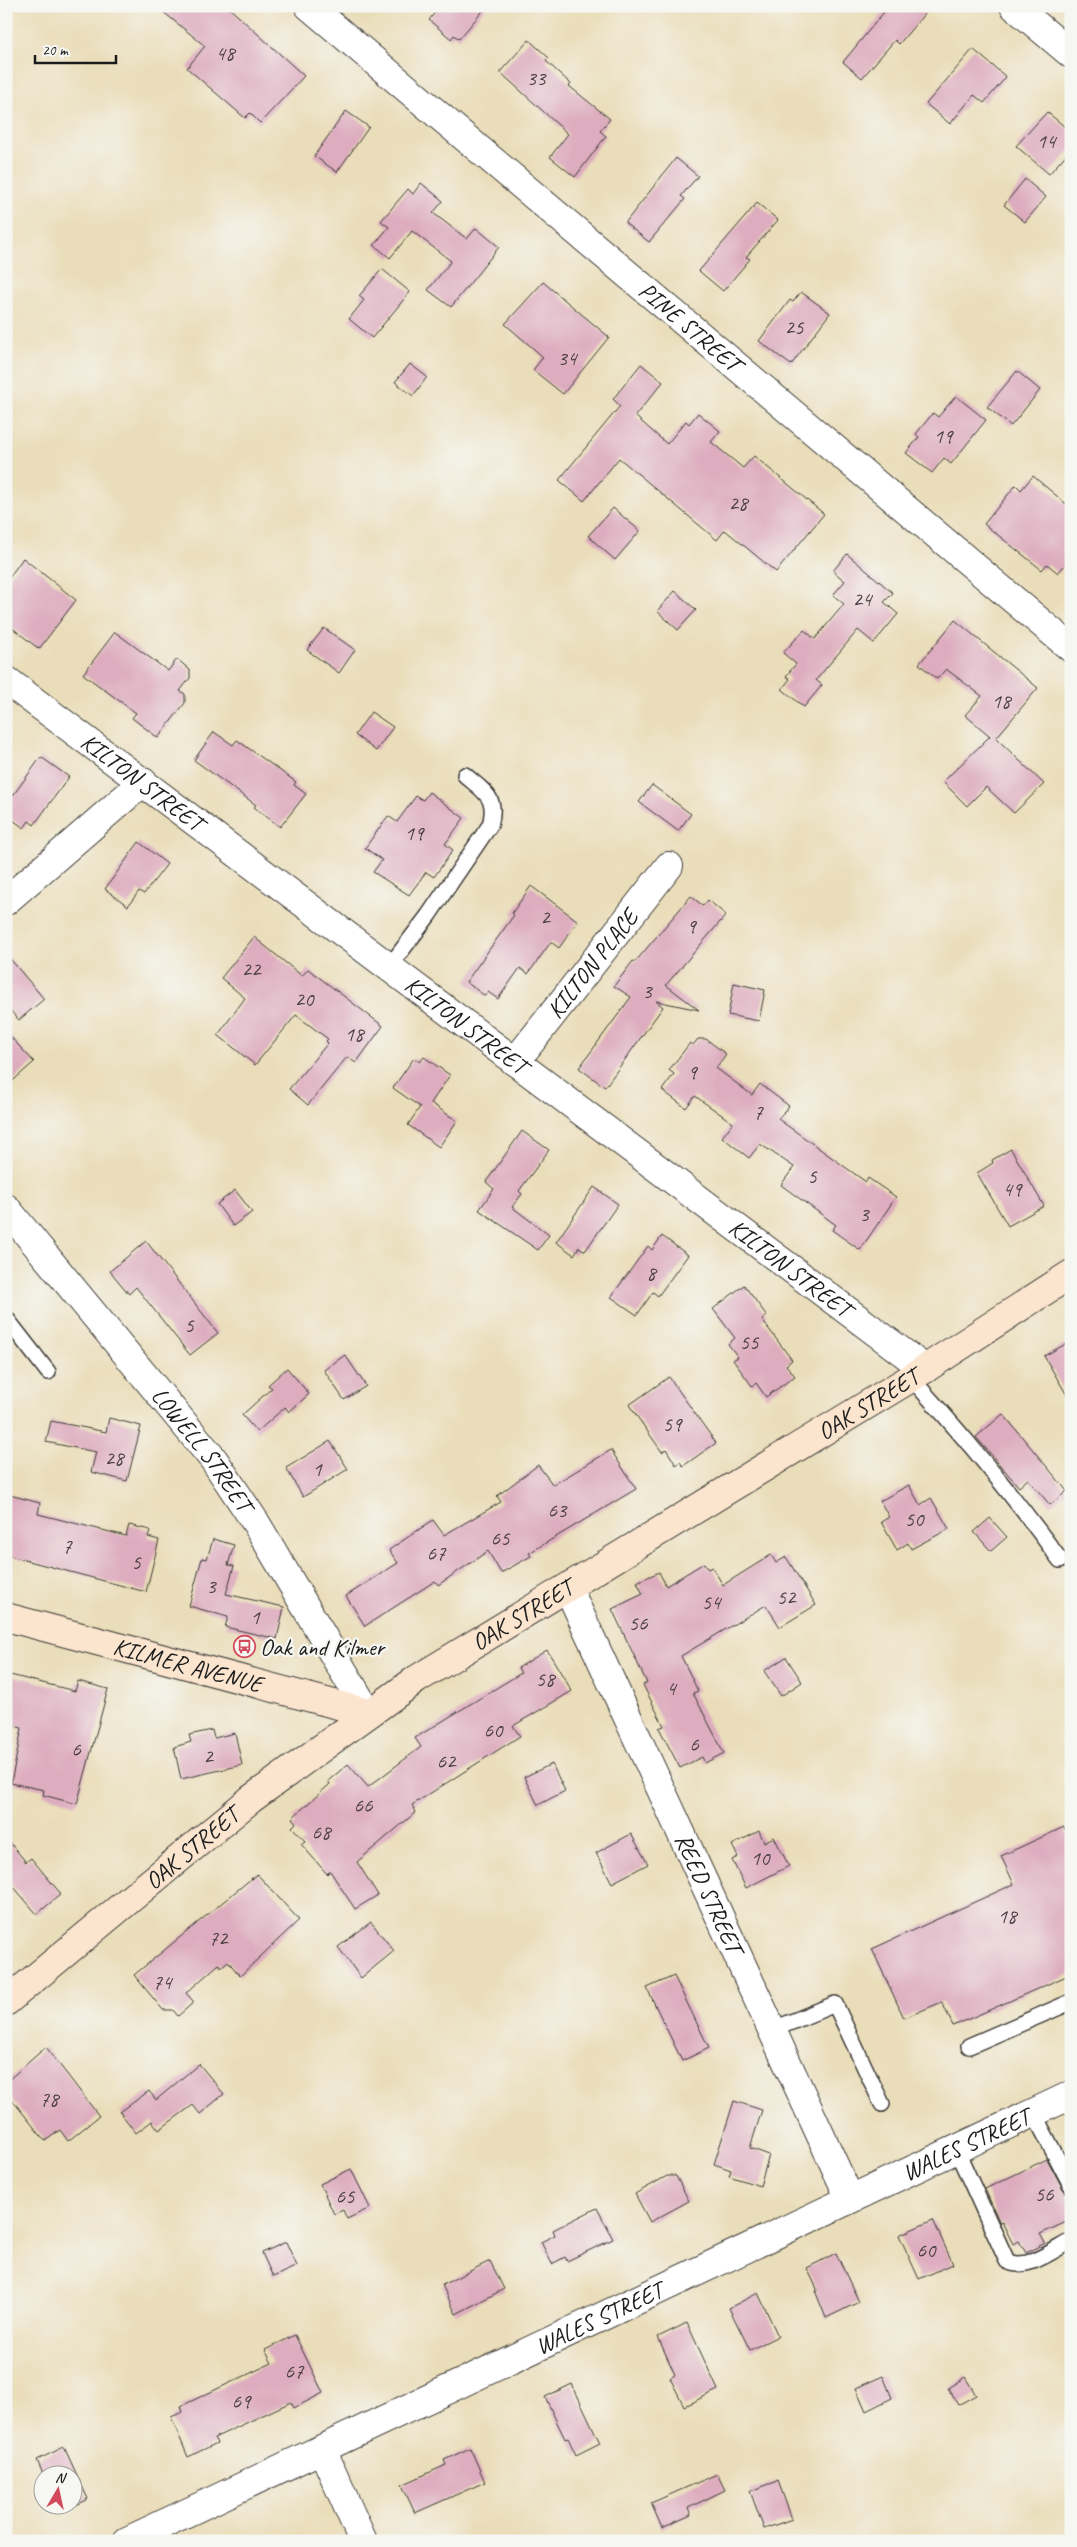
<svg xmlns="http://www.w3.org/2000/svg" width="1077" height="2547" viewBox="0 0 1077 2547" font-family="Caveat,sans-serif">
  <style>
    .building { fill: #ddacbe }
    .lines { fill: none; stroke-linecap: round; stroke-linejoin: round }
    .lane-casing { stroke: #3b3934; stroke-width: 18 }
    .street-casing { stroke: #3b3934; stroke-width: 30 }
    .secondary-casing { stroke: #3b3934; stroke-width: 30 }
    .lane { stroke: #fff; stroke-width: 15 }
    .street { stroke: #fff; stroke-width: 28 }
    .secondary { stroke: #fbe5cf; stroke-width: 28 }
    .labels { text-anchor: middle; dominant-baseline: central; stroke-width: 4.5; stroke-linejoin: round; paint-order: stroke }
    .number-label { font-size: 21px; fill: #4c4044 }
    .street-label { font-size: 24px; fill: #1c1c1c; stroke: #f6f6f2 }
    .poi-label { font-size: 24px; fill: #1c1c1c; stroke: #f6f6f2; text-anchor: start }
  </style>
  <rect width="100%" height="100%" fill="#f6f6f2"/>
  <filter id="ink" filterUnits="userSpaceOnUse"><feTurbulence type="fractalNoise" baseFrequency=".02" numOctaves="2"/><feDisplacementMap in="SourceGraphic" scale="10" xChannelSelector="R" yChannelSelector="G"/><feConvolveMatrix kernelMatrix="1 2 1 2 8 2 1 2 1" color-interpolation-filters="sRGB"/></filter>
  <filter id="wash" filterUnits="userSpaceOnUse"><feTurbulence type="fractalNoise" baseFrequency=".0096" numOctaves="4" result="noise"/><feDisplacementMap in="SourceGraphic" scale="20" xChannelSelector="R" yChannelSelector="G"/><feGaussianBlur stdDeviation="1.12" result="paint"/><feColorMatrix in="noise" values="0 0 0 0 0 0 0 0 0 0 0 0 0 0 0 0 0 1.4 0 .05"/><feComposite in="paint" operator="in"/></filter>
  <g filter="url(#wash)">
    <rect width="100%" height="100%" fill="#eaddb9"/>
    <g id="blocks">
      <path class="building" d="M156 6H227L304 76 260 123 250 113 245 118 187 68 205 46Z
        M440 6H487L459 39 454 35 451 39 429 20Z
        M889 6H931L899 44 895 40 862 78 843 62Z
        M529 40 549 58 546 61 571 84 569 86 610 119 600 131 606 136 575 177 550 157 568 134 500 72Z
        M973 49 1006 77 984 103 974 95 950 124 926 104Z
        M346 111 369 127 337 172 314 156Z
        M1047 112 1071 132V149L1049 174 1016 146Z
        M676 158 698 176 681 196 685 199 649 242 625 223Z
        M1025 179 1046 197 1025 222 1004 205Z
        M421 183 443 201 433 213 467 239 476 228 499 247 451 307 428 290 451 261 412 231 390 258 374 245 389 227 381 221 408 189 413 194Z
        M757 203 778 220 746 257 750 259 723 291 699 271Z
        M382 269 410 292 372 338 349 319 364 300 359 296Z
        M543 282 609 337 563 394 533 370 543 357 505 324Z
        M801 292 830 313 791 365 759 341 790 300 793 302Z
        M410 364 427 377 413 396 395 382Z
        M641 364 663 382 635 416 667 444 686 421 689 424 698 413 720 431 711 442 743 468 754 456 824 514 776 572 725 530 717 540 619 458 584 501 559 480 620 406 613 399Z
        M1017 371 1040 390 1011 426 987 407Z
        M956 396 986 420 951 464 944 458 932 473 906 453 919 437 916 434 933 413 938 417Z
        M1033 476 1071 508V558L1058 573 1047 564 1042 570 984 524 1016 485 1021 490Z
        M613 508 640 531 615 560 588 536Z
        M847 554 893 593 884 602 898 614 874 643 858 630 816 680 822 685 804 707 782 689 790 679 786 676 796 664 783 653 804 630 815 639 844 604 833 595 845 581 833 571Z
        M23 558 76 600 39 649 6 623V582Z
        M675 591 696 610 678 630 657 611Z
        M955 620 1038 688 996 738 1044 784 1014 813 986 787 967 806 943 782 990 736 965 715 982 696 946 669 937 679 919 664Z
        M324 628 355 650 339 673 307 650Z
        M115 632 168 671 177 659 190 670V678L180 691 185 694V703L158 738 132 718 136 713 83 674Z
        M371 712 393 727 376 751 355 735Z
        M214 732 233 745 237 740 296 782 294 785 306 794 280 827 254 807 256 805 194 760Z
        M41 757 69 777 34 825 29 821 24 828 6 815V805Z
        M652 785 691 814 678 831 639 802Z
        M429 792 464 818 445 844 453 850 434 877 426 872 409 895 373 872 382 860 365 848 388 816 397 822 416 796 423 800Z
        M139 842 167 864 144 894 139 891 128 906 105 889Z
        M531 886 578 921 559 948 551 942 528 974 520 968 498 999 488 992 485 996 466 982 514 915 512 913Z
        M691 896 703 906 708 900 726 915 666 985 699 1010 656 1001 663 1007 605 1087 579 1068 631 997 614 986 633 961 635 962Z
        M254 937 302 976 308 969 383 1026 356 1063 347 1057 308 1105 289 1089 328 1043 326 1041 328 1039 296 1015 255 1065 218 1035 245 998 221 978Z
        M6 954 44 999 19 1020 6 1006Z
        M734 983 765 990 759 1021 728 1015Z
        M6 1032 34 1062 6 1087Z
        M698 1039H706L726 1054 716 1068 752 1095 760 1084 789 1106 778 1119 866 1182 868 1178 896 1197 860 1250 832 1230 836 1225 781 1185 794 1167 760 1144 749 1158 722 1137 733 1123 695 1096 686 1108 662 1090 674 1074 669 1070 690 1043 693 1045Z
        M424 1057 450 1075 431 1103 457 1121 439 1147 408 1125 420 1107 393 1088 414 1058 420 1062Z
        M522 1131 549 1150 519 1191 522 1194 512 1207 549 1235 538 1250 479 1210 494 1189 486 1182Z
        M1011 1149 1044 1206 1008 1226 977 1173 993 1163 992 1160Z
        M594 1187 618 1204 585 1251 579 1247 574 1255 556 1242Z
        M235 1190 252 1212 233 1226 217 1204Z
        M662 1236 688 1255 658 1296 653 1292 637 1315 611 1297 648 1246 652 1250Z
        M146 1241 218 1333 190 1355 136 1287 129 1294 110 1271Z
        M744 1285 767 1316 762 1320 792 1360 786 1365 795 1376 766 1397 756 1383 752 1386 733 1360 738 1357 728 1344 735 1338 713 1309Z
        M1071 1341V1402L1044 1356Z
        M345 1355 366 1386 344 1400 324 1370Z
        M287 1368 309 1394 289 1412 285 1407 257 1432 242 1415 272 1388 268 1385Z
        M669 1377 716 1443 683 1466 680 1462 676 1465 666 1449 662 1452 629 1405Z
        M1003 1414 1067 1491 1050 1505 1028 1479 1019 1487 976 1437Z
        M109 1418 141 1426 127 1481 91 1472 96 1452 46 1442 51 1421 106 1432Z
        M330 1441 348 1469 303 1497 286 1468Z
        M611 1450 636 1489 529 1553 531 1556 501 1573 488 1551 438 1585 435 1581 365 1626 346 1596 398 1563 389 1550 433 1520 444 1535 501 1502 497 1496 538 1465 553 1485Z
        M909 1485 920 1505 931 1498 949 1529 911 1549 908 1543 897 1550 881 1522 889 1517 880 1501Z
        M6 1494 40 1503 38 1514 126 1536 129 1525 150 1530 148 1537 159 1540 146 1592 6 1555Z
        M990 1518 1007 1537 991 1551 974 1532Z
        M213 1539 234 1545 228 1565 234 1566 226 1594 284 1607 277 1639 225 1627 228 1617 189 1606 202 1558 207 1559Z
        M771 1555 776 1563 786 1557 816 1605 780 1627 766 1605 681 1656 698 1691 693 1693 724 1753 705 1763 702 1757 680 1768 659 1728 664 1726 643 1685 647 1683 612 1609 643 1594 637 1582 659 1572 666 1586 704 1563 708 1569 712 1567 723 1585Z
        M547 1650 572 1691 513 1726 520 1736 412 1805 416 1812 357 1862 378 1895 355 1909 330 1871 327 1874 301 1844 305 1841 292 1827 296 1823 292 1818 330 1784 328 1781 348 1764 368 1787 421 1747 415 1738 521 1673 518 1668Z
        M786 1657 802 1682 781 1696 764 1671Z
        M6 1674 75 1691 78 1681 108 1689 77 1804 43 1795 44 1790 11 1783 22 1728 6 1724Z
        M212 1730 214 1738 235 1733 242 1765 181 1779 174 1747 191 1742 189 1735Z
        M552 1764 565 1791 538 1805 524 1777Z
        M1064 1827 1071 1842V1974L953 2026 942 2002 904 2018 872 1949 1014 1884 1001 1856Z
        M759 1831 764 1842 774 1837 789 1866 746 1888 732 1860 738 1857 732 1845Z
        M631 1834 648 1864 612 1883 596 1853Z
        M6 1838 26 1862 31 1858 61 1894 37 1914 6 1878Z
        M257 1874 299 1920 240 1976 228 1961 221 1967 219 1964 186 1993 194 2002 178 2016 173 2010H163L134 1975Z
        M371 1922 394 1951 361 1978 338 1947Z
        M674 1976 709 2048 682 2061 647 1988Z
        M46 2047 99 2116 68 2141 60 2130 45 2141 6 2092V2082Z
        M199 2064 224 2094 200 2114 193 2105 159 2130 152 2121 136 2133 120 2112 149 2091 156 2100Z
        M734 2101 762 2110 750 2148 769 2155 760 2186 729 2176 731 2170 714 2164Z
        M1047 2159 1063 2189 1071 2194V2220L1040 2234 1045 2243 1026 2253 1019 2241 1013 2244 1002 2222 1000 2223 985 2189Z
        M351 2169 370 2208 347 2219 343 2210 334 2214 320 2184Z
        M667 2176H676L689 2201 650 2222 635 2194Z
        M597 2208 613 2239 567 2261 565 2257 552 2264 541 2242 555 2235 553 2230Z
        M933 2220 953 2264 919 2279 899 2235Z
        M286 2242 297 2266 273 2277 262 2253Z
        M836 2253 859 2302 826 2318 816 2293 817 2289 807 2268Z
        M490 2261 504 2289 456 2314 442 2285Z
        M758 2293 778 2336 750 2350 729 2308Z
        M687 2323 718 2390 684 2406 670 2378 675 2375 658 2337Z
        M295 2335 323 2393 294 2408 291 2402 214 2438 217 2443 188 2457 171 2417 183 2412 181 2406 272 2363 265 2350Z
        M883 2376 892 2398 866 2411 856 2388Z
        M965 2377 976 2395 958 2405 948 2388Z
        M572 2384 600 2443 576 2455 568 2438 565 2439 545 2397Z
        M64 2447 88 2499 60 2512 57 2504H72V2474H43L37 2460Z
        M470 2448 485 2482 415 2513 402 2485 446 2465 444 2460Z
        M717 2474 725 2490 688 2508 691 2515 662 2528 651 2503Z
        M778 2481 792 2519 764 2529 750 2491Z"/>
    </g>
  </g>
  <g filter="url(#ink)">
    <use href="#blocks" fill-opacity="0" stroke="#3b3934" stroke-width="1"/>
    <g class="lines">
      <defs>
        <path id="lane" d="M389 967 428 916 490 825C498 797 484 792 465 775
          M6 1318 48 1372
          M911 1378C964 1436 1014 1496 1060 1560
          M772 2030 835 2004 882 2104
          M969 2046 1071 2002
          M1033 2112 1071 2185
          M956 2149 1007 2261C1026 2272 1053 2250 1071 2241"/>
        <g id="street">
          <path id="s1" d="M309 6 1071 648"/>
          <path d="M1014 6 1071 54"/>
          <path id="s2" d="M6 680 925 1369"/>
          <path d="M6 901 143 782"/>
          <path id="s3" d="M515 1062 669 866"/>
          <path id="s4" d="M6 1208 214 1460 256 1523 368 1713"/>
          <path id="s5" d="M568 1588 850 2199"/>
          <path d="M322 2449 363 2541"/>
          <path id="s6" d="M127 2541 1071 2095"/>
        </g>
        <g id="secondary">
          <path id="s7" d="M6 1617 368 1713"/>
          <path id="s8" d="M6 2002 251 1799 417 1679 911 1378 1071 1274"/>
        </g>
      </defs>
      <use href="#lane" class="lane-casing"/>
      <use href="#street" class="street-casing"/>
      <use href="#secondary" class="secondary-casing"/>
      <use href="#lane" class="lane"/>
      <use href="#street" class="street"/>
      <use href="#secondary" class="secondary"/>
    </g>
  </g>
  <defs>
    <symbol id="bus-ring" viewBox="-11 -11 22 22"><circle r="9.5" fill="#f6f6f2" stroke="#d1495b" stroke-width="1.5"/><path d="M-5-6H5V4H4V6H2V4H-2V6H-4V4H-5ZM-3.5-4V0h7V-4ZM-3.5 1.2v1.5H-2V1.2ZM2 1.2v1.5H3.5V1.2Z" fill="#d1495b"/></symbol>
  </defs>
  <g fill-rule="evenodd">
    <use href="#bus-ring" x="232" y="1634" width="25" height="25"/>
  </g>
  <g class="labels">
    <g class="number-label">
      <text x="225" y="53">48</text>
      <text x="536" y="78">33</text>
      <text x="1046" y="141">14</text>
      <text x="794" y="327">25</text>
      <text x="567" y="358">34</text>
      <text x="943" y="436">19</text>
      <text x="738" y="503">28</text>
      <text x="862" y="599">24</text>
      <text x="1001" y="701">18</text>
      <text x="414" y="833">19</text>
      <text x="545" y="917">2</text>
      <text x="691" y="926">9</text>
      <text x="251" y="969">22</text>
      <text x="647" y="991">3</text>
      <text x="304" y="999">20</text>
      <text x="354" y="1034">18</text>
      <text x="692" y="1072">9</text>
      <text x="758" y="1112">7</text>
      <text x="812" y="1176">5</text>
      <text x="1012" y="1189">49</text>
      <text x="864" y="1214">3</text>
      <text x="651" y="1273">8</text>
      <text x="189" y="1325">5</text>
      <text x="749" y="1342">55</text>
      <text x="672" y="1424">59</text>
      <text x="114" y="1458">28</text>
      <text x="317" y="1469">1</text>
      <text x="557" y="1510">63</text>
      <text x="914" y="1519">50</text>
      <text x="500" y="1538">65</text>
      <text x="67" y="1546">7</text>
      <text x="436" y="1553">67</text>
      <text x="136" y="1562">5</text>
      <text x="211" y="1586">3</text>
      <text x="786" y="1597">52</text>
      <text x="711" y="1602">54</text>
      <text x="255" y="1617">1</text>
      <text x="638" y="1623">56</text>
      <text x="545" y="1679">58</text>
      <text x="671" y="1688">4</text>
      <text x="493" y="1730">60</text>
      <text x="694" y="1744">6</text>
      <text x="76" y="1749">6</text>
      <text x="208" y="1756">2</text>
      <text x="446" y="1761">62</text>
      <text x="363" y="1805">66</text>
      <text x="321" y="1832">68</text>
      <text x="760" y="1858">10</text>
      <text x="1007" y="1916">18</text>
      <text x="218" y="1938">72</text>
      <text x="162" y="1982">74</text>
      <text x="49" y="2099">78</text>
      <text x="1044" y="2194">56</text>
      <text x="345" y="2196">65</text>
      <text x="926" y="2250">60</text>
      <text x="294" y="2371">67</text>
      <text x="241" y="2401">69</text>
    </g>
    <g class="street-label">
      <text stroke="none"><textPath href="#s1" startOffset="498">PINE STREET</textPath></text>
      <text stroke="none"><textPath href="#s2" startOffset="170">KILTON STREET</textPath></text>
      <text stroke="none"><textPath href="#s3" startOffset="125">KILTON PLACE</textPath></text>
      <text stroke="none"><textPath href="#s2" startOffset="575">KILTON STREET</textPath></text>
      <text stroke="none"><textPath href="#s2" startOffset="980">KILTON STREET</textPath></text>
      <text stroke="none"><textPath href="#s8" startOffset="1051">OAK STREET</textPath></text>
      <text stroke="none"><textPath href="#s4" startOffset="311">LOWELL STREET</textPath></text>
      <text stroke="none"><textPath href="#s8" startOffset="646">OAK STREET</textPath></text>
      <text stroke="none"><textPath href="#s7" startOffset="188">KILMER AVENUE</textPath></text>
      <text stroke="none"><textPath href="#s8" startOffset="241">OAK STREET</textPath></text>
      <text stroke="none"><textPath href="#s5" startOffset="336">REED STREET</textPath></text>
      <text stroke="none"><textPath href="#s6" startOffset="928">WALES STREET</textPath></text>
      <text stroke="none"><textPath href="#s6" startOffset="522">WALES STREET</textPath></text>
    </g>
    <g class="poi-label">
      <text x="260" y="1647">Oak and Kilmer</text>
    </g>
  </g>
  <rect width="1077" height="2547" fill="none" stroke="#f6f6f2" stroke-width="25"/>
  <g transform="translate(58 2490) rotate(9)"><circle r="24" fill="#f6f6f2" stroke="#9f9f9c"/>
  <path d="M0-4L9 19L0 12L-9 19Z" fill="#d1495b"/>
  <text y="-8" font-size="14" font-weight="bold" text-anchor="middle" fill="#1c1c1c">N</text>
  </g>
  <path d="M35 55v8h81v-8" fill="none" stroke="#1c1c1c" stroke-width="2.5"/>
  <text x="42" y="55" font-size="15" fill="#1c1c1c" stroke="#f6f6f2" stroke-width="4" paint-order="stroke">20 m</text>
</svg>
